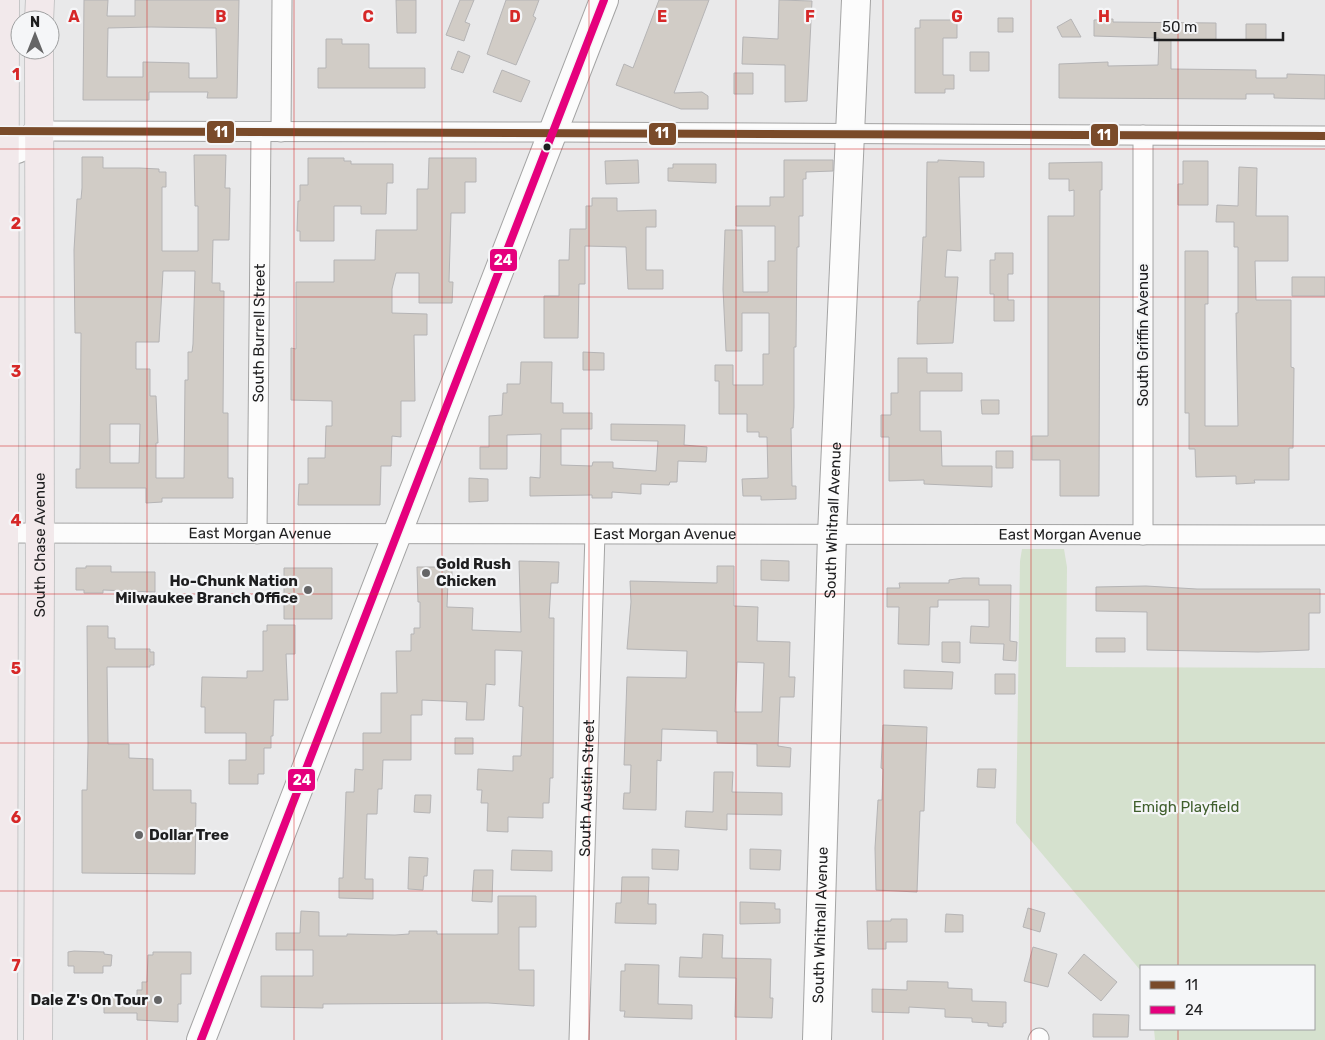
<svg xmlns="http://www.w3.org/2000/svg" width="1325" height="1040" viewBox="0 0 1325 1040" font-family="Rubik,sans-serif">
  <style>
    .green { fill: #d5e1ce }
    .building { fill: #d1ccc6; stroke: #b5b4b5; fill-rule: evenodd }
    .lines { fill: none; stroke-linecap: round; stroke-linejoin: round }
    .street-casing { stroke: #a4a4a4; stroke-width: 21 }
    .secondary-casing { stroke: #a4a4a4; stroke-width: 30 }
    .primary-casing { stroke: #c6c6c7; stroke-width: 30 }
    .street { stroke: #fcfcfc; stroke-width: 19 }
    .secondary { stroke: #fcfcfc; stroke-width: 28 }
    .primary { stroke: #f2e9eb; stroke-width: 28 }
    .bus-1-casing { stroke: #f5f6f8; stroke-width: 11 }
    .bus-2-casing { stroke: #f5f6f8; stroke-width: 11 }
    .bus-1 { stroke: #7a4b2a; stroke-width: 8 }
    .bus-2 { stroke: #e5007d; stroke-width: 8 }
    .grid { fill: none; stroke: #d62828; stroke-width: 1; stroke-opacity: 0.55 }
    .bus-dot { fill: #1e1e1f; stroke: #f5f6f8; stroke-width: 2 }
    .poi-dot { fill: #656566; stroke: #f5f6f8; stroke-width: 2 }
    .labels { text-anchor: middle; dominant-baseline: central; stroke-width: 4.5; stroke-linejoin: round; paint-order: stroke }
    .street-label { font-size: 15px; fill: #1e1e1f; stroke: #f5f6f8 }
    .poi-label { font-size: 15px; font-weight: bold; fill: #1e1e1f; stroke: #f5f6f8; text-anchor: start }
    .park-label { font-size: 15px; fill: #405f2d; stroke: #f5f6f8 }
    .grid-label { font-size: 16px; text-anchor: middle; font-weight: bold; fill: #d62828; stroke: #f5f6f8; stroke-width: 4.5; stroke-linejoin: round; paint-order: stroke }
    .line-badge { stroke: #f5f6f8; stroke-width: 2 }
    .badge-label { font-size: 14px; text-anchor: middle; font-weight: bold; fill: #fff }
  </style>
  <rect width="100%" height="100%" fill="#e9e9ea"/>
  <path class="green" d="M1022 549H1064L1067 567 1066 667 1325 668V1040H1155L1154 1029H1314V966H1141V971L1016 823 1020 561Z"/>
  <path class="building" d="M84 0H108L107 16H135V0H239L237 98H207L208 92H149V100H83ZM151 27 216 28 217 78H189V63L143 62V77H107L108 28Z
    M396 0H416V33H397Z
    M460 0H474L465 22 470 24 464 41 446 35Z
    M506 0H539L533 16 536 18 516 65 487 54Z
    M659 0H709L674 93 702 92 708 96V109H681L616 85 624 64 633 68Z
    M779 0 812 1 807 101 785 102V65L742 64 743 37 778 39Z
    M998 18H1013V32H998Z
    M1071 19 1081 37H1062L1057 27Z
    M1113 19V22L1216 23V40H1171V69L1256 70V78H1287V74L1325 75V99L1274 98V94H1246V99L1059 98V64L1108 62V66L1158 65 1159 38 1094 36V20Z
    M920 20H957V38H943V75H954V89H945V93H915V28H920Z
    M1246 24H1266V40H1246Z
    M326 39H342V44H369V68H425V88H318V68H326Z
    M458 51 470 56 463 73 451 69Z
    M970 52H989V71H970Z
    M502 70 530 81 521 102 493 92Z
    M734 73H753V94H734Z
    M194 155H226L225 188H230L229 240H213L212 283H220V291H224L223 413H228V478H233V498H162V502L146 503V488H76V469H80L81 333H75L74 250 77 199H81L82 188V157H103V168H139L159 169V172H166V187H162V251H198V206H195ZM163 271H195L193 344 192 352H188V380H185L184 478H156V443H158L156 396H150V369H136V342H159ZM110 424H140L139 463H110Z
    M308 158H344V161H351V164H393V183H387L386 214H361V206H334V241H300V231H297L298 201H300V185H308Z
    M429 158H476V182H465V213H451L449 282H453L452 303H419V273H396L392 289V313L427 314V335H414L415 401H401V437L392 436 391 466H381L380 505H298L299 484H308V458H325L326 426H332V401L291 400V348L296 349V282H334V260H375L376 230H417V189H428Z
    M638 160 639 183 606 184 605 161Z
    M784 160H833V171L806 172V179H803V216H799V247H797L796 347H794V407L793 428H791L792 486H796V499L761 500V496H743L742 479 768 478 767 437H759V432H747V414H719V381H715V365H733V385H763V354H769V313H742V351H726L723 289 725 230H742L743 292H768V261H775V226H736V206H770V197H784Z
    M938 160 984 162V177H959L961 251 947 250 945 277H958L953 343 917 344 918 301H920L923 237H926L927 162H938Z
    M1183 161H1208V205H1178V184H1183Z
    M1102 162V190H1100L1099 496H1060V460H1032V436H1048V216H1074V190L1069 191V179H1049V163Z
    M673 164H716V183L668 181V168H673Z
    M1239 167 1257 168 1256 216H1288V261H1255L1256 300H1291V367L1294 368 1293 448H1289V480H1254L1255 483 1236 484V476L1196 477 1195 449H1189V413H1185V251H1208V304H1205V426H1238L1236 313H1238V247H1234V222H1216L1217 205 1238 206Z
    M592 198H617V211L656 210V227H646V270H663V289H628L626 247 585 246V284H579L578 338H544V296H559V260H569L570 229H586V206H592Z
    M995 253H1013V274H1008V300H1014V321H994V294H990V260H995Z
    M1292 277H1325V296H1292Z
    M583 352 604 353V370H583Z
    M898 358H927V373H962V391H920V431H941L942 466H992V487L924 484V480L889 481V437H881V415H891V393H898Z
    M521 362H552L551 403H563V413H592V429H561V465L592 466 593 462H613V468L656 471 658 441 611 440V424L685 425 684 445 707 447 706 462 678 461 677 482H670L669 485 641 484V494L612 492V498H592V495L530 496V477L540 478 541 434 507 435V469H480V447H489V416L502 415 503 393H507V384H520Z
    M981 400H999V414H982Z
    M996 451H1013V468H996Z
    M469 478 488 479V501L469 502Z
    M761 560 789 561V581L761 580Z
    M519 561 559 562 558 583H551L549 618H554L553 778H550L549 803H543V818L508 817V832L487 831 488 803H481L482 790H477L478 769 513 771V756H521L523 707 519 706 522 651 495 650V685L486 684 484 720H466L467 702 422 700V715H411V760H383L382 789H378L377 814H367L365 879H373V899L339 898V878H343L346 792H354L355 769 363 770V733H381V693H397L396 651H411V634H414V628H420V602H418L417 567H452V581H448L447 607 473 608 472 630 521 632Z
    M86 566H111V572H155V592L103 590V593H84V590H76V568H86Z
    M717 566H734V606L758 607 757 641 790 642 789 677H795L794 697H780L778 746 791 748 790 767 757 766V744L717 743V731L662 729 661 761 657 760 656 810 623 809 624 793H630L631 765H624L627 677 686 678 687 651 627 649 631 602 630 581 717 583ZM737 662 764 663 762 712H735Z
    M284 568H332V619H284Z
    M963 578H979V585H1011L1010 641 1017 642 1016 661 1003 660 1004 644 970 643 971 626 989 627V600H938V607H930L929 645 898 644 899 607H887V588H900L899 583H949V580Z
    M1146 586 1197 589H1320V613H1309V650L1258 652 1147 650V612L1096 611V587Z
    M267 625H295V654H286L288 700H274L273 736H271V748H264V774H258V784H229V760H246V733H205V707H201L202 677 247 678V671H263V631H267Z
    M87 626H108V638H115V649H150V652H154V665H150V667H107L108 744H129V758L153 759V790H191V803H196L195 874 82 873V790H87L88 745Z
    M1096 638H1125V652H1096Z
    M942 642H960V663L942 662Z
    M904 670 953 672 952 689 904 688Z
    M995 674H1015V694H995Z
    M883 725 927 727 924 811H920L917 892 876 890 875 848 878 800H882L883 769 881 768Z
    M455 738H473V754H455Z
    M978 769H996L995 788 977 787Z
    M714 772H733L732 792 782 793V815L727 814V830L685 827 686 811 713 812Z
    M415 795H431L430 813 414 812Z
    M652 849 679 850 678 870 652 869Z
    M750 849 781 850 780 870 750 869Z
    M512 850 552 851V871L511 870Z
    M409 857 428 858 427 876H424L423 890 408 889Z
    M474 870H493L492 902 472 901Z
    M622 877H649L648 904H656V924L615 923 616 903H621Z
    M498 896H536V927H519V970H534V1006L488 1003 323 1004V1008L261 1007V976H313V950H276V933H300L301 911 319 912V936H347V934L395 935 409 934V931H437V934H498Z
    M740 902 775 903V909H780V923L740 924Z
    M1028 908 1045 913 1040 932 1023 927Z
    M946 914 963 915V932H945Z
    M891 919H907V942H886V949H868L867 921H891Z
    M703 934 723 935 722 958 771 959 770 998H773L772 1018 735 1017 736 978 679 977 680 957 702 958Z
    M1033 947 1057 954 1048 987 1024 981Z
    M74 951 104 952V954L112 955 111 966H103V973H74V966H68V952Z
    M153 952H191V974H181V1004H178V1022L137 1020V1013H104V997H137V990H142V982H147L148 955H153Z
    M1084 954 1117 982 1101 1001 1068 973Z
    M625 964 659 965 658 1004 692 1005V1019L624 1017 625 1011H620L621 971H625Z
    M907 981 948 982V988L972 989V1001L1006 1002V1023H1003V1027L988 1026V1023L972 1022V1018L945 1017V1009L909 1007V1013L872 1012V989L907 990Z
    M1093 1014 1129 1015 1128 1037H1093Z"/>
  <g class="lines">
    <defs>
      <g id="street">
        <path d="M38 131 553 132 1325 136"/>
        <path d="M281 132 282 0"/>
        <path d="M1143 135V535"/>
        <path id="s1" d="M0 533 1325 535"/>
        <path id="s2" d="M257 534 261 132"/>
        <path id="s3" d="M579 1040 595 534"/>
        <path d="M1038 1040 1039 1038"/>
      </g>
      <g id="secondary">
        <path d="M0 152C18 151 27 146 38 131"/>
        <path d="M201 1040 604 0"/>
        <path id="s4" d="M817 1040 832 535 856 0"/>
      </g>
      <g id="primary">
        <path d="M39 20 40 0"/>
        <path d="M3 1040 5 0"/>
        <path id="s5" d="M38 1040 40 567 39 50"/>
      </g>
    </defs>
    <use href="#street" class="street-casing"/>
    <use href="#secondary" class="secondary-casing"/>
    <use href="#primary" class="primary-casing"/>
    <use href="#street" class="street"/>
    <use href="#secondary" class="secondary"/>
    <use href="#primary" class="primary"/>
    <defs>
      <path id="bus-1" d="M0 131 1325 136"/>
      <path id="bus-2" d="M201 1040 604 0"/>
    </defs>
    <use href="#bus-1" class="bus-1-casing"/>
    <use href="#bus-2" class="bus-2-casing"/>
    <use href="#bus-1" class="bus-1"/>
    <use href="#bus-2" class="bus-2"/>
  </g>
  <path class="grid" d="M147 0V1040M294 0V1040M442 0V1040M589 0V1040M736 0V1040M883 0V1040M1031 0V1040M1178 0V966M0 149H1325M0 297H1325M0 446H1325M0 594H1325M0 743H1325M0 891H1325M1178 1029V1040"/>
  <circle class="bus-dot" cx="547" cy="147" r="4.5"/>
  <g class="poi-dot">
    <circle cx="426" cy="573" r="5"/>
    <circle cx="308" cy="590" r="5"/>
    <circle cx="139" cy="835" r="5"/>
    <circle cx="158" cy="1000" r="5"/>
  </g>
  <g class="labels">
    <g class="street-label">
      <text stroke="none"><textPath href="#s2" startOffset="201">South Burrell Street</textPath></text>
      <text transform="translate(1143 335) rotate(-90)">South Griffin Avenue</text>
      <text stroke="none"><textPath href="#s4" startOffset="520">South Whitnall Avenue</textPath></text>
      <text stroke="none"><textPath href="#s1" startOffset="260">East Morgan Avenue</textPath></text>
      <text stroke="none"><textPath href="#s1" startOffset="665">East Morgan Avenue</textPath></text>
      <text stroke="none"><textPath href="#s1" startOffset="1070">East Morgan Avenue</textPath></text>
      <text stroke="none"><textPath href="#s5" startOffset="495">South Chase Avenue</textPath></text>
      <text stroke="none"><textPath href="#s3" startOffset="252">South Austin Street</textPath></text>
      <text stroke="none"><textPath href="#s4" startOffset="115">South Whitnall Avenue</textPath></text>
    </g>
    <g class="poi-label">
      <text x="436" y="564">Gold Rush<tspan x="436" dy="17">Chicken</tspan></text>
      <text x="298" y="581" text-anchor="end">Ho-Chunk Nation<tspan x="298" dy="17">Milwaukee Branch Office</tspan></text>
      <text x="149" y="835">Dollar Tree</text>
      <text x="148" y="1000" text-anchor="end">Dale Z's On Tour</text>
    </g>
    <g class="park-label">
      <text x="1186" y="807">Emigh Playfield</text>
    </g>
  </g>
  <g class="grid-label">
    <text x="74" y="22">A</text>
    <text x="221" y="22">B</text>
    <text x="368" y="22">C</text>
    <text x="515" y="22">D</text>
    <text x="662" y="22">E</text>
    <text x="810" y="22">F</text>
    <text x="957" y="22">G</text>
    <text x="1104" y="22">H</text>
    <text x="16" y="80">1</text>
    <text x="16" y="229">2</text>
    <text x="16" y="377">3</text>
    <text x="16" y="526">4</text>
    <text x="16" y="674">5</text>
    <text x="16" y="823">6</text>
    <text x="16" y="971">7</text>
  </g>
  <g class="line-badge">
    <rect x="206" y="120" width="29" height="24" rx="5" fill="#7a4b2a"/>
    <rect x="648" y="122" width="29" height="24" rx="5" fill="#7a4b2a"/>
    <rect x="1090" y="123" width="29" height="24" rx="5" fill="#7a4b2a"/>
    <rect x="489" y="248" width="29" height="24" rx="5" fill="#e5007d"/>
    <rect x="287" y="768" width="29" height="24" rx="5" fill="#e5007d"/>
  </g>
  <g class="badge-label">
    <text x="221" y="137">11</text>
    <text x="662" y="138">11</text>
    <text x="1104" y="140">11</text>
    <text x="503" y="265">24</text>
    <text x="302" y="785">24</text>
  </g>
  <rect x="1140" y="965" width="175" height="65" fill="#f5f6f8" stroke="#9fa0a1"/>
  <rect x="1150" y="981" width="25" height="8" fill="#7a4b2a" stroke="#9fa0a1"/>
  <text x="1185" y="990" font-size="15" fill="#1e1e1f">11</text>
  <rect x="1150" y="1006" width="25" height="8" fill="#e5007d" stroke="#9fa0a1"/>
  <text x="1185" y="1015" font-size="15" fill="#1e1e1f">24</text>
  <g transform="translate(35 35)"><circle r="24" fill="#f5f6f8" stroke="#9fa0a1"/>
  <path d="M0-4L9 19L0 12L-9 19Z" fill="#656566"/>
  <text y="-8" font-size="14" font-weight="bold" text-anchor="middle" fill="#1e1e1f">N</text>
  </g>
  <path d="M1155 32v8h128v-8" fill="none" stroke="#1e1e1f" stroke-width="2.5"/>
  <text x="1162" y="32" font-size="15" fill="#1e1e1f" stroke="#f5f6f8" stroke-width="4" paint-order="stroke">50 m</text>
</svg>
